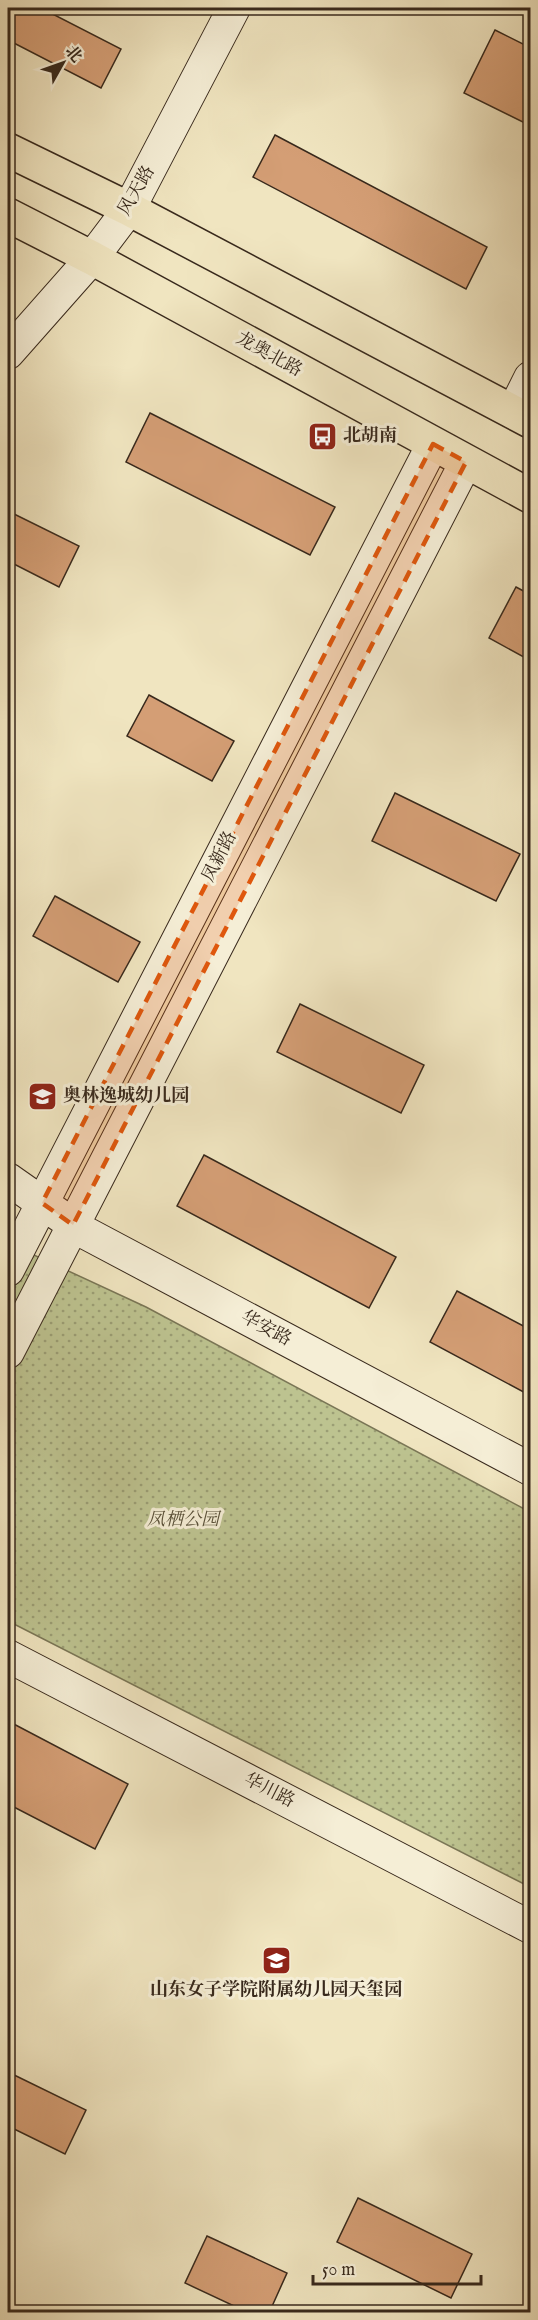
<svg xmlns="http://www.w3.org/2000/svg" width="538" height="2320" viewBox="0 0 538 2320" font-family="'IM FELL English','Noto Serif SC',serif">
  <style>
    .grass { fill: url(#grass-dots); stroke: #7a7656; stroke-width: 1.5 }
    .building { fill: #d49e75; stroke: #38291c; stroke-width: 1.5 }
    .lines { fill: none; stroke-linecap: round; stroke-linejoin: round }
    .secondary-casing { stroke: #38291c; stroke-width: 34 }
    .primary-casing { stroke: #38291c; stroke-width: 36 }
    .secondary { stroke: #f5eed6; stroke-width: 32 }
    .primary { stroke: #f0e5c0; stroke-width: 33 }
    .marked { fill: #df570d; fill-opacity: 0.2; stroke: #df570d; stroke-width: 4.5; stroke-dasharray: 12 8; stroke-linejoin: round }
    .labels { text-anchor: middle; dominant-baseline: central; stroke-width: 6; stroke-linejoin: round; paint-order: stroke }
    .street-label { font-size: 18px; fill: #38291c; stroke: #f5eed6 }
    .poi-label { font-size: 18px; font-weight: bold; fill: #38291c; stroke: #f5eed6; text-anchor: start }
    .park-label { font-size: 18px; font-style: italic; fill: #595039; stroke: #f5eed6 }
  </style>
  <defs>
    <pattern id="grass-dots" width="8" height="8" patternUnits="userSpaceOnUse" patternTransform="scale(1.5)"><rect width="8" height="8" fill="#bdc390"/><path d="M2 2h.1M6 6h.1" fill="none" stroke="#9b9e75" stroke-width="1.8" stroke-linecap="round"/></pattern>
  </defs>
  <rect width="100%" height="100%" fill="#f0e5c0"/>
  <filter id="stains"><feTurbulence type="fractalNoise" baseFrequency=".00333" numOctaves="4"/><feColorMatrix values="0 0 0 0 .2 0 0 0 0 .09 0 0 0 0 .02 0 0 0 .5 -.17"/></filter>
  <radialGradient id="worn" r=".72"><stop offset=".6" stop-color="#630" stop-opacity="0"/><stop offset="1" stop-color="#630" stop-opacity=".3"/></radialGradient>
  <path class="grass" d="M8 1243 146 1307 530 1512V1887L8 1621Z"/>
  <path class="building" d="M8 8H41L121 49 101 88 8 40Z
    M495 30 531 48V126L464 93Z
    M275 135 487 247 466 289 253 177Z
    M150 413 335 507 310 555 126 462Z
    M8 511 79 546 59 587 8 561Z
    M516 587 531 595V661L489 638Z
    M149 695 234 741 212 781 127 736Z
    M395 793 520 854 496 901 372 841Z
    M55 896 140 942 118 982 33 936Z
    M300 1004 424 1065 401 1113 277 1052Z
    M204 1155 396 1257 369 1308 177 1206Z
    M457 1291 531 1330V1396L430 1342Z
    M8 1721 128 1784 95 1849 8 1804Z
    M8 2072 86 2110 65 2154 8 2126Z
    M358 2198 472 2254 451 2298 337 2242Z
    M207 2236 287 2273 269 2313H249L185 2283Z"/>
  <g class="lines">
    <defs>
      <path id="secondary" d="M8 353 92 258 129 209 234 8
        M513 412 530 378
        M8 1179 82 1231 530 1469
        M8 1270 433 444
        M8 1352 466 462
        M8 1656 530 1927"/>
      <path id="primary" d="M8 150 129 209 530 421
        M8 215 92 258 530 496"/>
    </defs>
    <use href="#secondary" class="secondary-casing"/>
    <use href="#primary" class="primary-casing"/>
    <use href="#secondary" class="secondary"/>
    <use href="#primary" class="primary"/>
  </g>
  <path class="marked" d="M433 444 466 462 73 1225 42 1203Z"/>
  <defs>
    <symbol id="bus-square" viewBox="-11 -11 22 22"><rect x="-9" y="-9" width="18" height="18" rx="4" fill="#8f2418" stroke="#f5eed6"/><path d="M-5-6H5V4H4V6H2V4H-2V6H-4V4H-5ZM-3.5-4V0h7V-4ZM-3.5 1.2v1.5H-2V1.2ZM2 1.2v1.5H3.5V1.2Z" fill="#fff"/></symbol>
    <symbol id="school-square" viewBox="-11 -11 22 22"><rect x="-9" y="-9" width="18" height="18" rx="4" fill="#8f2418" stroke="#f5eed6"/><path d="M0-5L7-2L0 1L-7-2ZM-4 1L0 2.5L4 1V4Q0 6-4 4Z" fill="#fff"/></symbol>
  </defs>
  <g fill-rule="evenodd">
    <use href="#bus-square" x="306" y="420" width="33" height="33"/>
    <use href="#school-square" x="26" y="1080" width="33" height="33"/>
    <use href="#school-square" x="260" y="1944" width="33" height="33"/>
  </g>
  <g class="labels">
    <g class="street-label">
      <text transform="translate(137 191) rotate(-60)">风天路</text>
      <text transform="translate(269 355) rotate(29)">龙奥北路</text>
      <text transform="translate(220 857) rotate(-63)">凤新路</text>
      <text transform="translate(266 1329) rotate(28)">华安路</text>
      <text transform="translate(269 1791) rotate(27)">华川路</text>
    </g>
    <g class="poi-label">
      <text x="343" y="436">北胡南</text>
      <text x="63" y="1096">奥林逸城幼儿园</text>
      <text x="276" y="1990" text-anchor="middle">山东女子学院附属幼儿园天玺园</text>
    </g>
    <g class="park-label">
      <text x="183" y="1520">凤栖公园</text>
    </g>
  </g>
  <rect width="538" height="2320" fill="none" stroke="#f0e5c0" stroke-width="30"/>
  <rect x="9" y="9" width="520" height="2302" fill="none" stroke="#38291c" stroke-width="3"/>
  <rect x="15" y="15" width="508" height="2290" fill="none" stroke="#38291c" stroke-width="1.5"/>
  <g transform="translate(63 63) rotate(50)" stroke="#f5eed6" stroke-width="4.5" paint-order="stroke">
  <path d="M0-4.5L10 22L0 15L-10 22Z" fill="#38291c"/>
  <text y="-9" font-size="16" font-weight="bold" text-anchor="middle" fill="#38291c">北</text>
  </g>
  <path d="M313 2275v9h168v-9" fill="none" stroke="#38291c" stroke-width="3"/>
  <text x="322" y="2275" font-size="18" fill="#38291c" stroke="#f5eed6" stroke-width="4.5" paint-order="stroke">50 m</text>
  <rect width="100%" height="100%" filter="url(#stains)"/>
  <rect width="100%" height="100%" fill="url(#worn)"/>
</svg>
